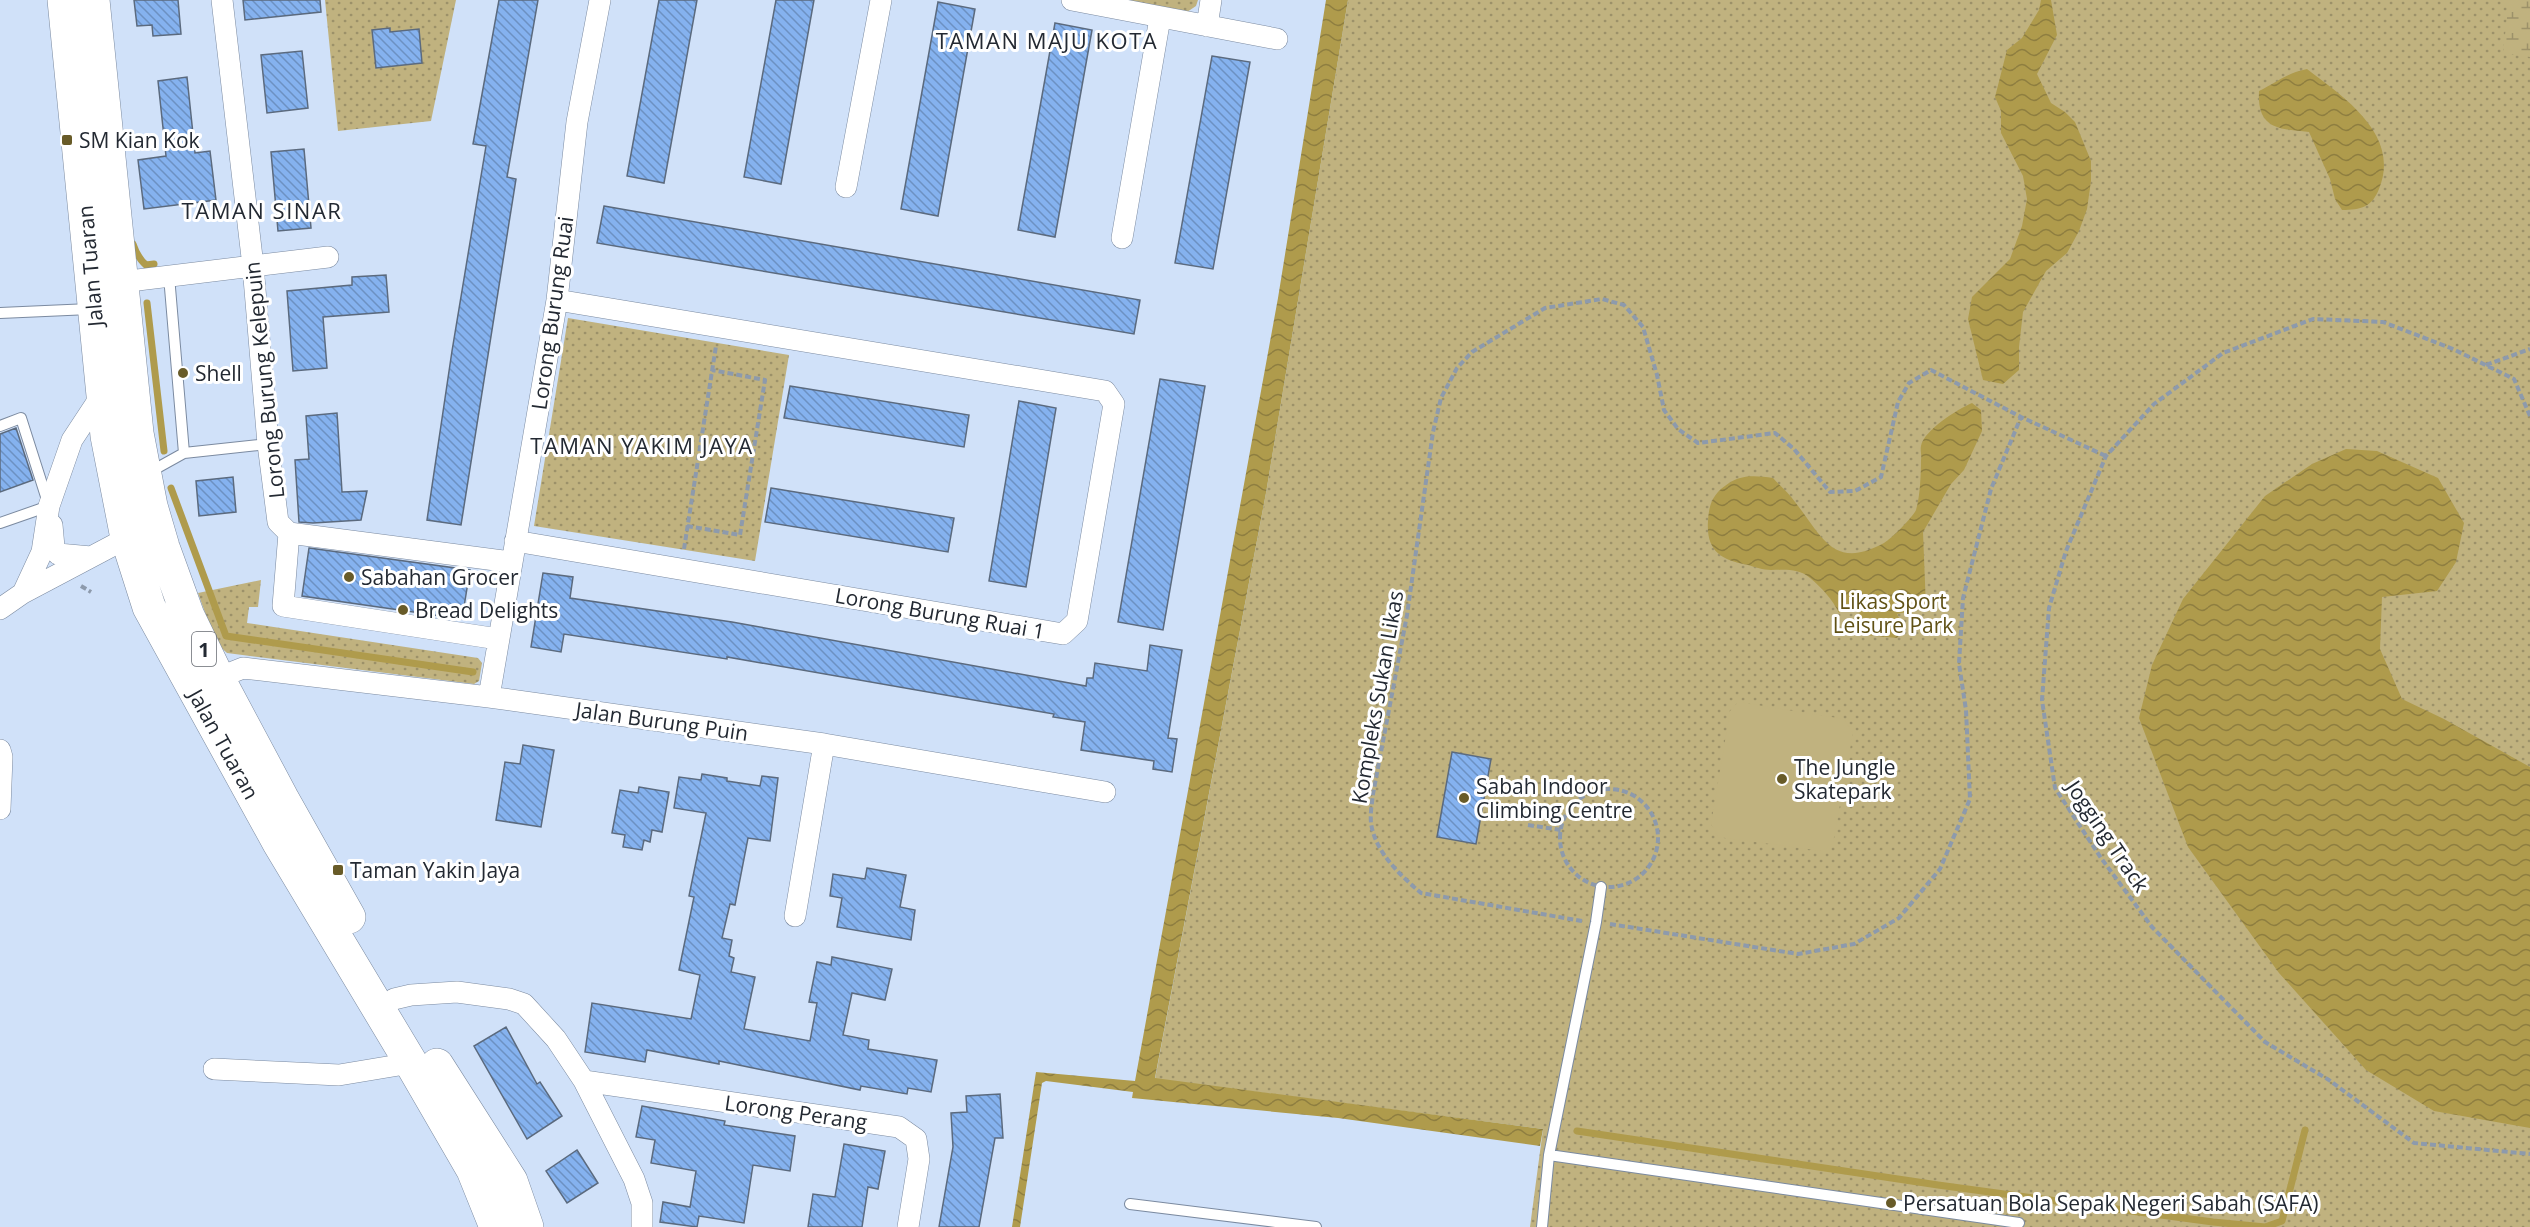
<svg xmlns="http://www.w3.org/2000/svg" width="2530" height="1227" viewBox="0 0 2530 1227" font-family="'Open Sans',sans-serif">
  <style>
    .green { fill: url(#green-dots) }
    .wetland { fill: url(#wetland-marsh) }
    .pitch { fill: #c0b27f }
    .water { fill: url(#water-waves) }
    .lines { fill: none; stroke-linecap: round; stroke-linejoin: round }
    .stream { stroke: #af9b4c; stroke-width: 7 }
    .building { fill: url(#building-back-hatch); stroke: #5b6a7e; stroke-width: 1.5 }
    .service-casing { stroke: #7b8aa0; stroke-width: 12 }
    .minor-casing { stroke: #7b8aa0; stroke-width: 22 }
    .primary-casing { stroke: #7b8aa0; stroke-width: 34 }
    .path { stroke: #8d9aac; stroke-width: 4; stroke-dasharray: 6 3; stroke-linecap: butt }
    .service { stroke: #fff; stroke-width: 10 }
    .minor { stroke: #fff; stroke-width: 21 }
    .primary { stroke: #fff; stroke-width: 33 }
    .poi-dot { fill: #685b28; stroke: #fff; stroke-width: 2 }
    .labels { text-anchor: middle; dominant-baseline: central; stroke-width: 6; stroke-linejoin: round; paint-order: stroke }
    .shield { fill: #fff; stroke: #656970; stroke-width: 1.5 }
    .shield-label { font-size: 20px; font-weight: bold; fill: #232932 }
    .poi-label { font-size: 21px; fill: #232932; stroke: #fff; text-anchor: start }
    .street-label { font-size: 21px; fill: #232932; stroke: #fff }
    .park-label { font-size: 21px; fill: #605115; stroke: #fff }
    .neighbourhood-label { font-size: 22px; letter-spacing: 1.5px; fill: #232932; stroke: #fff }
  </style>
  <defs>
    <pattern id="green-dots" width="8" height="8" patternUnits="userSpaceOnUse" patternTransform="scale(1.5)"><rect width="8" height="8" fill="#c0b27f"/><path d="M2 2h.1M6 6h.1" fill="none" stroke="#9c9169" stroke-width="1.8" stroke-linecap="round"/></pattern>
    <pattern id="wetland-marsh" width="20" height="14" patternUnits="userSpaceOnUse" patternTransform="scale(1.5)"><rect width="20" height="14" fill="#c0b27f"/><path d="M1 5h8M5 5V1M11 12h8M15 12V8" fill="none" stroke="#9c9169"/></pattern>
    <pattern id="water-waves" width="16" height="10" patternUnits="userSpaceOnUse" patternTransform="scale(1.5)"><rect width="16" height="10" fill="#af9b4c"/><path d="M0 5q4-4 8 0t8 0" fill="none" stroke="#8e7e40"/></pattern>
    <pattern id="building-back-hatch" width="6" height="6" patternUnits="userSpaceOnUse" patternTransform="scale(1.5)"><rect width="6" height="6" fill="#85b2ef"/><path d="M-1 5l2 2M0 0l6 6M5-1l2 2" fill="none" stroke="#6c91c2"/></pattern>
  </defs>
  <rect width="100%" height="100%" fill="#d0e1f9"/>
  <path class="green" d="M325 0H456L431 121 338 131Z
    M1122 0H1198L1196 6 1187 12Z
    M1348 0H2530V1227H1530L1543 1129 1155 1079 1266 493Z
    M568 318 789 355 755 561 534 526Z
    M261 580 258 607H249L247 623 478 658 482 663 479 681 474 684 227 653 216 643 198 593Z"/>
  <path class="wetland" d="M2509 0H2530V57L2503 53Z"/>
  <path class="pitch" d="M1738 702 1844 719 1853 733 1833 843 1822 851 1718 837 1711 824 1730 711Z"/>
  <path class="water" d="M1326 0H1348L1266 493 1155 1078 1543 1129 1540 1146 1338 1118 1132 1098 1133 1092 1046 1081 1042 1083 1020 1227H1012L1036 1072 1135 1081 1278 298Z
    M2041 0H2051L2057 35 2037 74 2051 103 2065 112 2075 122 2091 161V181L2087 209 2079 231 2067 253 2046 271 2023 312 2019 347V370L2003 384 1983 380 1968 319 1972 297 2010 259 2022 226 2027 199 2023 176 2001 133V111L1995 97 2007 50 2022 38 2039 10Z
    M2307 69C2345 98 2401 135 2379 189 2372 207 2361 210 2342 210L2335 199 2330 179 2309 132C2278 129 2257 129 2259 91 2277 82 2287 73 2307 69Z
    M1972 403 1981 410 1982 431 1964 470 1951 484 1923 532 1926 608 1897 614 1905 629 1897 638 1864 635 1857 627 1860 610 1858 603 1846 607 1839 613C1833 600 1821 587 1810 578 1798 568 1785 570 1771 570 1763 570 1755 567 1748 565 1720 560 1706 550 1708 521 1709 502 1714 493 1729 483 1743 474 1758 476 1773 478 1780 486 1789 493 1795 502 1822 536 1833 571 1884 543 1891 539 1913 517 1916 510 1920 497 1921 474 1921 460 1922 456 1920 450 1921 446 1924 430 1958 409 1972 403Z
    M2346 449 2377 451 2438 478 2464 523 2456 562 2437 591 2382 597 2380 649 2402 699 2444 719 2530 767V1128L2434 1111 2366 1070 2279 973 2188 847 2139 718 2152 665 2183 599 2265 496 2312 464Z"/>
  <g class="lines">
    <path class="stream" d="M133 244C136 253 139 259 146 265L154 264
      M147 303 164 451
      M171 488 226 636 473 672
      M1577 1131 1938 1185 2213 1222 2265 1227 2282 1221 2305 1130"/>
  </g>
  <path class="building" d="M134 0H178L181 34 153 36 152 25 137 26Z
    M243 0H320L321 12 245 20Z
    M499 0H538L507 177 516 179 461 525 427 520 452 351 486 146 473 144Z
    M659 0H697L664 183 627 176Z
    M776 0H814L781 184 744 177Z
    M938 2 975 9 938 216 901 209Z
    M1055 23 1092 30 1055 237 1018 230Z
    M390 28V32L419 29 422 63 376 68 372 30Z
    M302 51 308 108 267 113 261 55Z
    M1212 56 1250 62 1213 269 1175 263Z
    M187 77 195 153 210 151 216 200 144 209 138 160 166 156 158 81Z
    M304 149 311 228 278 231 271 152Z
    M604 206 1140 300 1134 334 597 243Z
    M386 275 389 312 323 317 327 368 293 371 287 291 352 285V277Z
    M1160 379 1205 386 1163 630 1118 622Z
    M790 386 969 415 964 447 784 418Z
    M1019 401 1056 408 1026 587 989 581Z
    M337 413 342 492 367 491 361 520 313 523 299 522 295 460 309 459 306 416Z
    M16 428 33 480 0 492V434Z
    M233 477 236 512 199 516 196 481Z
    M771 488 954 518 948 552 765 522Z
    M309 548 470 570 462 619 302 596Z
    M543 573 573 577 570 598 732 622 1086 686 1087 678H1093L1095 663 1147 671 1150 645 1182 650 1168 738 1177 739 1172 772 1153 769 1154 761 1081 750 1085 722 1053 717 1054 714 727 657V659L564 634 561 652 531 647Z
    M523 745 554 750 541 827 496 820 505 762 520 764Z
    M1452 752 1491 759 1476 844 1437 837Z
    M702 774 727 778V781L760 786 762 776 778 778 770 841 748 838 735 905 730 904 722 938 732 940 729 956 734 958 731 972 755 977 744 1029 810 1041 817 1003 809 1002 817 962 831 965 832 957 892 969 885 1000 852 993 843 1035 869 1040 868 1049 937 1060 931 1092 908 1088 907 1094 861 1086 860 1090 719 1061V1064L647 1050 645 1062 585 1052 592 1003 691 1019 700 975 679 970 694 897 689 896 706 813 674 808 679 777 701 780Z
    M639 787 669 792 662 832 652 830 650 842 644 840 642 850 623 847 625 835 612 833 620 790 638 793Z
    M867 868 906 875 900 907 915 910 911 940 837 927 842 898 830 896 833 874 865 879Z
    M506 1027 537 1084 540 1082 562 1116 527 1139 474 1046Z
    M1000 1094 1003 1138H995L979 1227H939L953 1147 951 1113 967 1112 966 1096Z
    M642 1106 725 1121 724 1125 795 1136 790 1171 753 1165 744 1223 699 1216 697 1227 660 1222 663 1202 690 1207 696 1171 651 1163 655 1140 636 1137Z
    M844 1144 885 1151 878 1189 868 1187 862 1227H808L813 1194 835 1197Z
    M577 1150 598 1183 567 1203 546 1171Z"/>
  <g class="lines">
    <defs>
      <path id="service" d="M169 276 184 453 268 444
        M0 313 90 309
        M0 426 21 418 49 506 0 523
        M148 473 184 453
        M1549 1155 2019 1223
        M1130 1204 1316 1227
        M1542 1227 1549 1155 1596 922 1601 887"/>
      <path id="minor" d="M222 0 253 266 268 444 278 522 289 533 511 562
        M1072 0 1277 39
        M1207 26 1211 0
        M846 187 881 0
        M1122 238 1160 18
        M121 282 328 257
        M52 525 54 547 58 554 91 557
        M289 533 283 606 498 639
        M515 541 1063 634 1077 621 1114 404 1105 391 557 300
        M23 593 42 552 49 506 72 440 103 393
        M0 609 23 593 127 538
        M218 678 243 668 489 697 824 744 1105 792
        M489 697 557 300 577 122 600 0
        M0 750 2 757 0 809
        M795 916 824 744
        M394 999 411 995 457 992 509 999 524 1004 556 1039 584 1081 634 1179 642 1203V1227
        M214 1069 339 1075 411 1063
        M584 1081 899 1127 916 1139 919 1159 908 1227"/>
      <path id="primary" d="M64 0 107 436 127 538 149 607 279 843 411 1063 473 1170 496 1227
        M93 0 137 433 151 506 163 547 188 616 218 678 282 798 349 917
        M437 1065 511 1181 527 1227"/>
    </defs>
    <use href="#service" class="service-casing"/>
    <use href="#minor" class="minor-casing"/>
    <use href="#primary" class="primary-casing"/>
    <path class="path" d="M2486 365 2530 349
      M2530 416 2514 379 2453 349 2383 322 2313 319 2223 353 2154 404 2106 456 2066 551 2049 608 2042 700 2055 788 2101 858 2152 927 2265 1042 2329 1080 2414 1143 2530 1154
      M687 526 740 535 765 380 712 370
      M684 549 716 346
      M81 586 91 592
      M1560 838a49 49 0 1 1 98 0a49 49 0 1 1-98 0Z
      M1528 825 1561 830
      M1582 921 1421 893C1400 875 1375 852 1371 823 1370 814 1372 803 1373 794L1407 615 1433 432 1441 398 1457 368 1472 352 1545 308 1602 299 1624 305 1643 327 1657 375 1664 410 1678 429 1698 443 1775 433 1794 449 1830 492 1855 491 1881 477 1898 402 1909 383 1931 370 2021 417 2106 456
      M1610 924 1798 954 1854 944 1899 918 1940 869 1970 799 1966 710 1959 664 1963 598 1991 489 2021 417"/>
    <use href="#service" class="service"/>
    <use href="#minor" class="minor"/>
    <use href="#primary" class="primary"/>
  </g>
  <g class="poi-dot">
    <rect x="61" y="134" width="12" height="12" rx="3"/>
    <circle cx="183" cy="373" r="6"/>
    <circle cx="349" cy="577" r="6"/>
    <circle cx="403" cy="610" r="6"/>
    <circle cx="1782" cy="779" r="6"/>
    <circle cx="1464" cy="798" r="6"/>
    <rect x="332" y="864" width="12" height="12" rx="3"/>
    <circle cx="1891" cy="1203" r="6"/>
  </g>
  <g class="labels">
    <rect class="shield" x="192" y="632" width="24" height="34" rx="4.5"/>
    <g class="shield-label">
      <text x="204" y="649">1</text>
    </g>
    <g class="poi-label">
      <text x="79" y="140">SM Kian Kok</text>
      <text x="195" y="373">Shell</text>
      <text x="361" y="577">Sabahan Grocer</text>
      <text x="415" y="610">Bread Delights</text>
      <text x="1794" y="767">The Jungle<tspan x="1794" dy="24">Skatepark</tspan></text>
      <text x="1476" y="786">Sabah Indoor<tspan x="1476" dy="24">Climbing Centre</tspan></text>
      <text x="350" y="870">Taman Yakin Jaya</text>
      <text x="1903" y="1203">Persatuan Bola Sepak Negeri Sabah (SAFA)</text>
    </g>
    <g class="street-label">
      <text transform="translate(90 266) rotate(-95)">Jalan Tuaran</text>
      <text transform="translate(552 313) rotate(-82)">Lorong Burung Ruai</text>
      <text transform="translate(264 380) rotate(-96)">Lorong Burung Kelepuin</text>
      <text transform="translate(940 613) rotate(10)">Lorong Burung Ruai 1</text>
      <text transform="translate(1377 697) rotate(-80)">Kompleks Sukan Likas</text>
      <text transform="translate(662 721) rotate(8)">Jalan Burung Puin</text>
      <text transform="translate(224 744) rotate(61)">Jalan Tuaran</text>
      <text transform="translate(2108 836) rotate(56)">Jogging Track</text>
      <text transform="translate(796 1112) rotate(8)">Lorong Perang</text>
    </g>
    <g class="park-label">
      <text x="1893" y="601">Likas Sport<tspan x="1893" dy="24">Leisure Park</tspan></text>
    </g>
    <g class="neighbourhood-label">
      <text x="1047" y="40">TAMAN MAJU KOTA</text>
      <text x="262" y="210">TAMAN SINAR</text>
      <text x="642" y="445">TAMAN YAKIM JAYA</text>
    </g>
  </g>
</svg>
